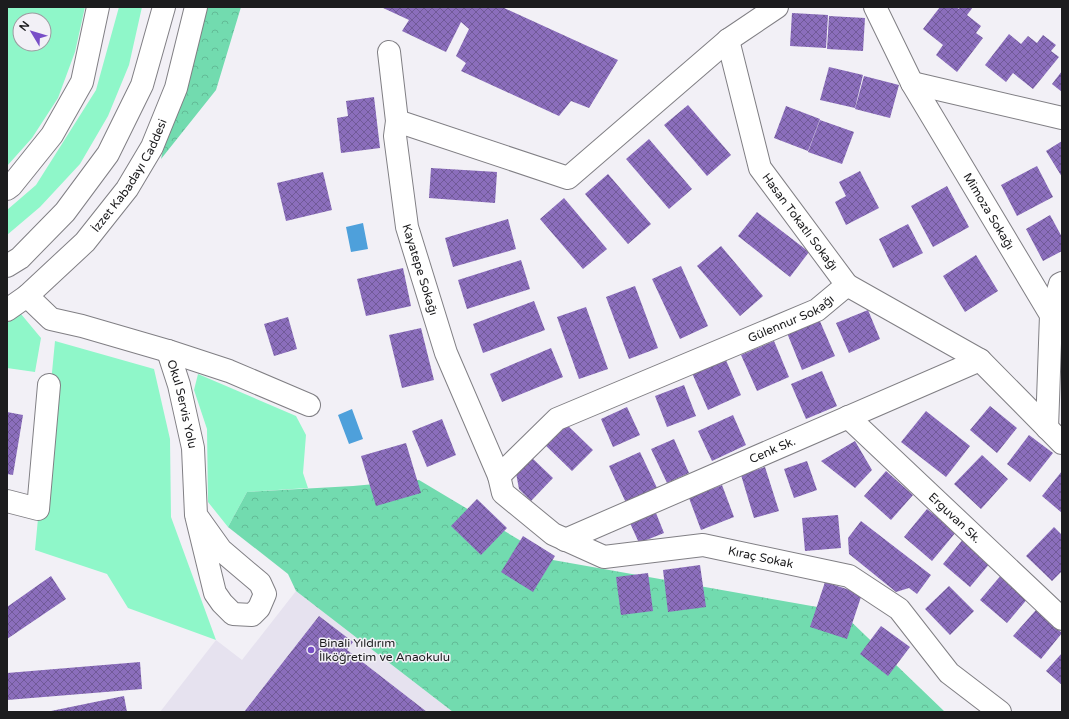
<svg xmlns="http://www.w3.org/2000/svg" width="1069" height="719" viewBox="0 0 1069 719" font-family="'Varela Round',sans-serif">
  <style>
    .built { fill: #e6e2ef }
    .green { fill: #8ff7c9; fill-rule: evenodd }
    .forest { fill: url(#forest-crowns) }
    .water { fill: #4ea0db }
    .building { fill: url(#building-cross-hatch) }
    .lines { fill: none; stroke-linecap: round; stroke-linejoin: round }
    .minor-casing { stroke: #807f84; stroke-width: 24 }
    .highway-casing { stroke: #807f84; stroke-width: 24 }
    .minor { stroke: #fff; stroke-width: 22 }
    .highway { stroke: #fff; stroke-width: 22 }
    .poi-dot { fill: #784ec7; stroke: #f2f0f6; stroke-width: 1.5 }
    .labels { text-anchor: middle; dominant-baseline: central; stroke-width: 3; stroke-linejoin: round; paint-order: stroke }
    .street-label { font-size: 12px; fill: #1c1c1e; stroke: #f2f0f6 }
    .poi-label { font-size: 12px; fill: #1c1c1e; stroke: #f2f0f6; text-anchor: start }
  </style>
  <defs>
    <pattern id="forest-crowns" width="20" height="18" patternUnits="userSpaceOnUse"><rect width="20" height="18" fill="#72dbaf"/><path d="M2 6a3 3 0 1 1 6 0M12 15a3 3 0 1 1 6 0" fill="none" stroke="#62bb96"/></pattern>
    <pattern id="building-cross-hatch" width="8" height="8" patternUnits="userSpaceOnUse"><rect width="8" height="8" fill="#8b6ebc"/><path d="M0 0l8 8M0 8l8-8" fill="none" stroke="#715a98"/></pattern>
  </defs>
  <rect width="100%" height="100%" fill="#f2f0f6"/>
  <path class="built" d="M296 591 453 712H160L216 640 242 660Z"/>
  <path class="green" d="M7 7H85L75 52 58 98 32 138 7 166ZM20 20H44V44H20Z
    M119 7H142L129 65 108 116 80 164 40 207 7 235V210L36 185 96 90Z
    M21 314 41 338 35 372 7 368V323Z
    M55 341 154 369 170 439 171 517 216 640 128 608 107 574 35 550Z
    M198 374 296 416 306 435 303 473 308 488 247 492 228 527 208 502 207 429 194 390Z"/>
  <path class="forest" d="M192 7H241L216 90 161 159Z
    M419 480 553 560 840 611 945 712H453L296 591 288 574 228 527 247 492 353 486Z"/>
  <path class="water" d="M363 223 368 249 351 252 346 227Z
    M352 409 363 439 349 444 338 415Z"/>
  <path class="building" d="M381 7H502L618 60 589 108 571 101 559 116 461 71 466 63 456 56 469 29 461 22 446 52 402 31 409 20Z
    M940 7H956L959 9 960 7H973L967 15 981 26 976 33 983 38 957 72 936 55 943 45 923 29Z
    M792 13 828 15 826 48 790 46Z
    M829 16 865 18 863 51 827 49Z
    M1009 34 1021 44 1028 36 1037 43 1043 35 1056 45 1051 51 1059 57 1033 89 1013 73 1006 82 985 65Z
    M829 67 863 75 855 108 820 100Z
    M1062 71V92L1052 84Z
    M864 76 899 85 890 118 855 109Z
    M374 97 380 148 341 153 337 118 348 116 346 101Z
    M688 105 731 155 707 176 664 125Z
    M786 106 820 119 808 151 774 138Z
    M820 120 854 132 842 164 808 152Z
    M649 139 692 189 669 209 626 159Z
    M1062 141V177L1046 151Z
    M1037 166 1053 197 1017 216 1001 185Z
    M431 168 497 172 495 203 429 198Z
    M860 171 879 208 846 225 835 202 846 196 839 182Z
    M323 172 332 210 286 221 277 183Z
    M608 174 651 224 628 244 585 194Z
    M947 186 969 227 933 247 911 206Z
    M564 198 607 249 583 269 540 219Z
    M757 212 809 252 790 277 738 236Z
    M1050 215 1062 237V251L1043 261 1026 229Z
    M508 219 516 249 453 267 445 238Z
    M908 224 923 253 893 268 879 239Z
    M721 246 763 296 740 316 697 266Z
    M976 255 998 291 965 312 943 276Z
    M521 260 530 289 467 309 458 280Z
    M681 266 708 326 680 339 652 279Z
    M403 268 411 306 366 316 357 279Z
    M635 286 658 348 629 359 606 297Z
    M534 301 545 330 483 353 473 324Z
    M586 307 608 369 579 379 557 317Z
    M868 310 880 339 849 353 836 323Z
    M288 317 297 349 274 356 264 324Z
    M819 319 835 356 802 370 787 333Z
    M421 328 434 380 402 388 389 335Z
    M774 341 789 377 757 391 741 355Z
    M551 348 563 377 502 402 490 374Z
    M725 358 741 395 708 410 692 373Z
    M822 371 837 406 806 419 791 384Z
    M684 385 696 416 667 427 655 396Z
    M990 406 1017 428 997 453 970 430Z
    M627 407 640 435 613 447 601 419Z
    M926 411 970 446 946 477 901 442Z
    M7 412 23 415 13 475 7 474Z
    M733 415 746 445 712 461 698 431Z
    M442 419 456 455 427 467 412 431Z
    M563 421 593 450 572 471 542 442Z
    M1029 435 1053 453 1030 482 1007 464Z
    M674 439 689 473 667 483 651 449Z
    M855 441 872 470 855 488 821 461Z
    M406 443 421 493 376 506 361 456Z
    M640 452 658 490 627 505 609 466Z
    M982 455 1008 479 981 509 954 484Z
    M531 457 553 478 531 501 519 489 516 473Z
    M807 461 817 490 794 498 784 469Z
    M765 467 779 511 754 518 741 475Z
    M886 471 913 495 891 520 864 496Z
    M1062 471V513L1042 496Z
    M722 485 734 517 701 530 689 498Z
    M477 499 507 528 481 555 451 526Z
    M927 509 956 532 932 561 904 537Z
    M656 513 664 533 639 543 630 523Z
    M838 515 841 548 805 551 802 518Z
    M861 521 931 575 917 594 909 588 896 592 849 554 848 538Z
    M1054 527 1062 535V571L1052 581 1026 556Z
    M523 536 555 556 533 592 501 572Z
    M964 538 991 562 970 587 943 564Z
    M700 565 706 607 668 612 663 570Z
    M648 573 653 611 621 615 616 577Z
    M1002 574 1029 597 1007 623 980 600Z
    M51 576 66 599 7 639V607Z
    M825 582 862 594 847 639 810 627Z
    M949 586 974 611 950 635 925 609Z
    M1036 610 1062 633 1041 659 1013 636Z
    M319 616 353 642 347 650 427 712H244Z
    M881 626 910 647 888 676 860 654Z
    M1062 653V685L1046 671Z
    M140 662 142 689 7 700V673Z
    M124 696 127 712H51V711Z"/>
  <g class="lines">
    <defs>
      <g id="minor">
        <path id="s1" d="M875 7 912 83 1051 315 1047 428"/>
        <path id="s2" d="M728 40 760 168 847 285"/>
        <path id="s3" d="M389 52 397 121 395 136 407 227 446 353 499 476 503 493 553 534 604 557 703 545 849 576 899 609 949 673 1000 712"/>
        <path d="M912 83 1062 118"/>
        <path d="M397 121 568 178 728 40 777 7"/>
        <path d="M27 296 51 319 82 326 168 351 229 371 309 405"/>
        <path id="s4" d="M7 310 27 296 85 242 127 189 152 147 176 88 196 7"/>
        <path d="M1051 315 1060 284 1062 283"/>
        <path id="s5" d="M168 351 179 385 193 448 196 515 215 593 222 603 233 614 252 615 259 608 265 594 260 583 221 550 196 515"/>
        <path id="s6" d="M848 417 1062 619"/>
        <path id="s7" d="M499 476 557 419 817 310 847 285 980 360 1062 443"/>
        <path d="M7 501 38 509 49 385"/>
        <path id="s8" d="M565 540 980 360"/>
      </g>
      <path id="highway" d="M7 189 11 186 52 135 82 82 98 7
        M7 266 20 258 65 212 108 154 142 85 164 7"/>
    </defs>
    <use href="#minor" class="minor-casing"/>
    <use href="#highway" class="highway-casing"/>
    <use href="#minor" class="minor"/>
    <use href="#highway" class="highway"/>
  </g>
  <circle class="poi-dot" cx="311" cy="650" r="4"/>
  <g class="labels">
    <g class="street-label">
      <text stroke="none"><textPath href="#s4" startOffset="184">İzzet Kabadayı Caddesi</textPath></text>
      <text stroke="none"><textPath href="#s1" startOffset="234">Mimoza Sokağı</textPath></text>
      <text stroke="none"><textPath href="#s2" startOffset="199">Hasan Tokatlı Sokağı</textPath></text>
      <text stroke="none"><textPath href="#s3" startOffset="221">Kayatepe Sokağı</textPath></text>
      <text stroke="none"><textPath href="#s7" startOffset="336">Gülennur Sokağı</textPath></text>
      <text stroke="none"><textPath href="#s5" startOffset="55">Okul Servis Yolu</textPath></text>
      <text stroke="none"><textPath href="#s8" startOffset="226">Cenk Sk.</textPath></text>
      <text stroke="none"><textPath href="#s6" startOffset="147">Erguvan Sk.</textPath></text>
      <text stroke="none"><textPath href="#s3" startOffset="739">Kıraç Sokak</textPath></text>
    </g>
    <g class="poi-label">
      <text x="319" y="643">Binali Yıldırım<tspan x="319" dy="14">İlköğretim ve Anaokulu</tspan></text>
    </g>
  </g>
  <rect width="1069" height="719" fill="none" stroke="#1c1c1e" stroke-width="16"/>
  <g transform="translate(32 32) rotate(308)"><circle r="19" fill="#f2f0f6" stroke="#9c9ba0"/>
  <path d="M0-3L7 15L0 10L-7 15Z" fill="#784ec7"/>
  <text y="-6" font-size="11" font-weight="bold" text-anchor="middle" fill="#1c1c1e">N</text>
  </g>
</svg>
